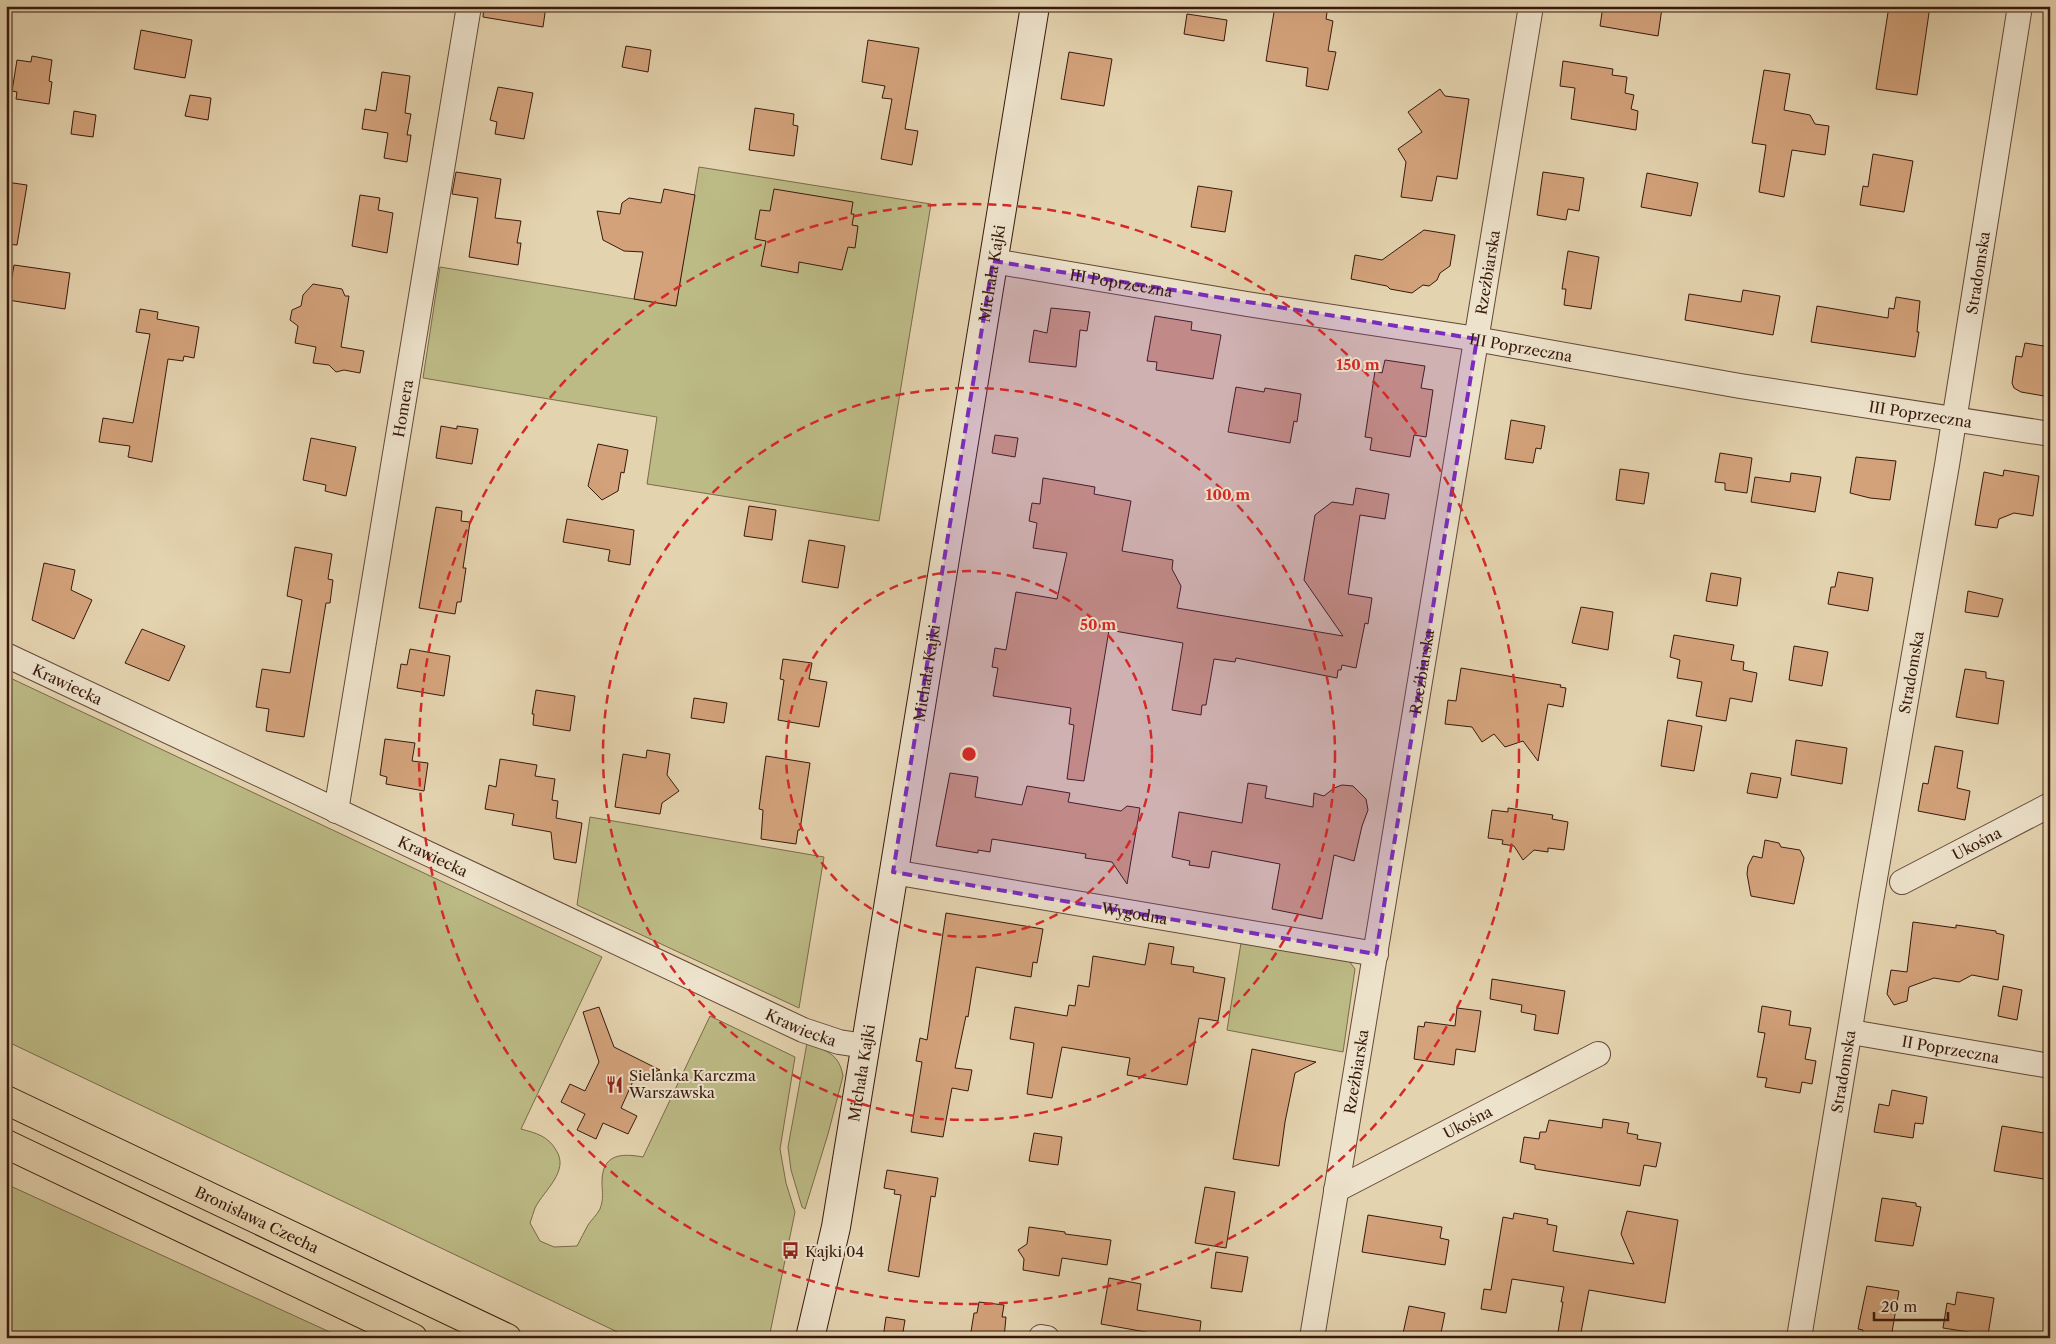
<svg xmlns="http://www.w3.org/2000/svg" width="2056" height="1344" viewBox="0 0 2056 1344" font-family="'Libre Caslon Text',serif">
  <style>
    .green { fill: #bcba85; stroke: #7a6a49 }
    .building { fill: #d3a27b; stroke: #38190d }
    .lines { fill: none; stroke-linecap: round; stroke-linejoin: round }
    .street-casing { stroke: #634836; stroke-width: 26 }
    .secondary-casing { stroke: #38190d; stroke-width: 30 }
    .primary-casing { stroke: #38190d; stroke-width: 30 }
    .street { stroke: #ede2cb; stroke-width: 24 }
    .secondary { stroke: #ede2cb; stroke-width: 28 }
    .primary { stroke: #e4d3af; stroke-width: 28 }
    .marked { fill: #7b2cbf; fill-opacity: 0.2; stroke: #7b2cbf; stroke-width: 4; stroke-dasharray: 10 6; stroke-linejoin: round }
    .ring { fill: none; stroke: #d62828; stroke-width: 2.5; stroke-dasharray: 9 6 }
    .labels { text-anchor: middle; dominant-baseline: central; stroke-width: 4; stroke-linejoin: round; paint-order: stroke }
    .street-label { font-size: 15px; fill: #38190d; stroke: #ede2cb }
    .poi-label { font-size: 15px; fill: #38190d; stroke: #ede2cb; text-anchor: start }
    .centre { fill: #d62828; stroke: #ede2cb; stroke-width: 2.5 }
    .ring-label { font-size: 15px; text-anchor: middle; font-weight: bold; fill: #d62828; stroke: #ede2cb; stroke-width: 4; stroke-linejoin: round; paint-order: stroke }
  </style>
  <rect width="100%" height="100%" fill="#e4d3af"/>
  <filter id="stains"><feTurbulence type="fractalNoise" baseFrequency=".004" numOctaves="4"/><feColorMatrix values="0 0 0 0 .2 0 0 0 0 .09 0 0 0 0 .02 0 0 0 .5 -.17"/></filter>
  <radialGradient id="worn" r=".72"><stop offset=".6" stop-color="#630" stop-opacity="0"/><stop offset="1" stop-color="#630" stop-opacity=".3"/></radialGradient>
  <path class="green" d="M699 167 931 204 879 521 647 484 657 417 423 378 440 267 676 306Z
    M6 676 602 957 521 1129C536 1133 548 1136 556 1150 570 1171 544 1190 535 1208 533 1213 532 1218 530 1223L540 1241 554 1247 577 1246C581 1239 584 1232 588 1225 591 1220 597 1215 600 1209 604 1198 602 1193 602 1182 602 1154 621 1153 643 1157L710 1016 795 1057 780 1149 786 1183 795 1212 769 1338H630L6 1041Z
    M590 817 824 857 799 1008 577 905Z
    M1241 943 1349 961 1355 969 1343 1052 1227 1030Z
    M807 1043C826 1051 839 1053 843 1076L828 1134 805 1209 802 1207 791 1170 788 1147Z
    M6 1184 343 1338H6Z"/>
  <path class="building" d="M484 6H546L543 27 483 17Z
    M1275 6H1328L1326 19 1333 21 1328 51 1336 52 1328 90 1306 86 1308 68 1266 61Z
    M1603 6H1656L1662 8 1658 36 1600 26Z
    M1889 6H1930L1917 95 1876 89Z
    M1187 14 1227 20 1224 41 1184 34Z
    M141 30 192 40 185 78 134 69Z
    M868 40 919 48 905 129 918 131 912 165 881 159 892 99 882 98 885 86 862 82Z
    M626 46 651 50 648 72 622 67Z
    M1069 52 1112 59 1104 106 1061 99Z
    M32 56 52 60 49 81 52 82 49 104 16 99 17 92 12 91 17 60 31 62Z
    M1563 61 1613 69 1612 75 1627 77 1625 93 1634 95 1631 109 1638 111 1636 130 1571 119 1575 88 1560 86Z
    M1764 70 1790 74 1784 110 1810 115 1815 124 1829 126 1825 155 1792 150 1784 197 1759 192 1766 145 1752 143Z
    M382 72 410 76 405 113 411 114 407 135H411L407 162 384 158 388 133 362 129 365 109 376 111Z
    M498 87 533 93 524 139 495 134 497 122 490 120Z
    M1440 89 1445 96 1469 99 1457 179 1437 176 1432 201 1401 197 1406 162 1398 149 1422 132 1408 112Z
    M190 95 211 98 208 120 185 116Z
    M755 108 794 114 793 125 798 126 794 156 749 150Z
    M74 111 96 115 93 137 71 134Z
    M1873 154 1913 161 1904 212 1860 205 1863 186 1868 187Z
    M456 172 501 179 495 218 521 221 517 243H521L518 265 469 257 478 198 452 194Z
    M1543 172 1584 178 1579 211 1568 209 1566 220 1537 215Z
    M1647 173 1698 183 1691 216 1641 207Z
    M6 182 27 185 17 245 6 244Z
    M1198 186 1232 191 1225 232 1191 227Z
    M664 189 695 195 676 306 634 299 643 252 624 251 603 240 597 211 620 214 622 203 629 198 661 203Z
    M774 189 853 202 851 214H854L852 225 858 226 855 248 848 247 842 270 799 262 798 273 761 266 766 241 755 239 760 210 770 211Z
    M360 195 380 198 378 210 393 213 387 253 352 246Z
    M1424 230 1455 235 1450 266 1440 273 1437 280 1429 286 1423 285 1412 293 1390 289 1387 286 1351 279 1355 255 1382 260Z
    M1568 251 1599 257 1591 309 1564 305 1566 289H1562Z
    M14 265 70 273 65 309 8 300Z
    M313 284 342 289 345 296H349L341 347 364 351 360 373 344 370 336 372 329 365 313 363 316 347 295 343 298 326 290 320 292 310 301 306 303 295Z
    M1743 290 1780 296 1773 335 1685 320 1689 294 1741 302Z
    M1896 297 1920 301 1917 332H1919L1915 357 1811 342 1817 306 1888 318 1889 308 1894 309Z
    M1051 308 1090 312 1087 331 1080 330 1076 367 1029 362 1034 330 1047 333Z
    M140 309 158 312 157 319 199 327 194 358 184 356 183 361 168 359 152 462 128 457 130 446 99 442 103 418 133 423 150 334 136 332Z
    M1155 316 1192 322 1191 330 1221 335 1213 379 1156 370 1157 362 1147 361Z
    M2025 343 2050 347V397L2021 392 2014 388 2012 383 2016 356 2022 357Z
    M1385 360 1425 366 1421 388 1433 390 1426 437 1414 435 1410 457 1370 450 1372 438 1365 437 1375 371 1382 373Z
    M1236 387 1264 392 1265 388 1301 394 1297 422 1294 421 1290 443 1228 432Z
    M1511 420 1545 426 1541 449 1536 448 1533 463 1505 459Z
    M441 426 457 429V426L478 429 472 464 436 458Z
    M995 435 1018 438 1015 457 992 453Z
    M311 438 356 447 346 496 325 491 326 485 303 480Z
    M598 444 628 450 624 473 621 472 618 491 602 500 588 486Z
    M1720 453 1752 458 1747 493 1725 490V483L1715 482Z
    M1856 457 1896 461 1890 500 1870 498 1850 493Z
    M1620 469 1649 473 1644 504 1616 500Z
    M2004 470 2039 476 2033 516 2014 513 1999 519 1997 528 1975 525 1984 472 2003 476Z
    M1791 473 1821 477 1815 512 1751 502 1755 477 1790 482Z
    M1043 478 1095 487 1094 494 1131 501 1122 551 1173 560 1172 569 1181 586 1177 608 1343 636 1304 580 1315 515 1332 502 1353 505 1356 488 1389 494 1385 519 1360 515 1348 594 1372 598 1368 624 1365 623 1356 668 1342 665 1341 670H1338L1337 678 1236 658 1235 662 1214 659 1206 705H1202L1201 715 1172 710 1183 643 1109 630 1084 781 1067 779 1074 725 1069 724 1071 708 993 696 998 668 992 667 995 648 1006 650 1016 592 1057 599 1067 553 1033 548 1037 523 1029 521 1032 503 1040 504Z
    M749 506 776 510 772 540 744 536Z
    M436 507 462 511 461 521 470 522 463 568H466L461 602H457L455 614 419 608Z
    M567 519 634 530 630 565 608 561 610 550 563 542Z
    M809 540 845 546 838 588 802 582Z
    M295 547 332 554 328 579 333 580 330 603H326L304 737 266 731 269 709 256 707 262 669 290 673 302 600 287 596Z
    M44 563 75 570 71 590 92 600 74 639 32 620Z
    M1838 572 1873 578 1868 611 1828 604 1831 587H1835Z
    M1711 573 1741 578 1737 606 1706 601Z
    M1968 591 2003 599 1998 617 1965 612Z
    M1581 607 1613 612 1608 650 1572 643Z
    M142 629 185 646 169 681 125 663Z
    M1674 635 1734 645 1731 660 1744 662 1743 670 1757 673 1752 702 1730 698 1726 721 1696 716 1702 682 1677 678 1680 660 1670 657Z
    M1794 646 1828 652 1822 686 1789 680Z
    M410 649 450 656 444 696 397 688 401 664 407 665Z
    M783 659 812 663 809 679 827 682 819 727 778 720 784 680 780 679Z
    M1461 668 1561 685 1560 687 1566 688 1563 707 1548 704 1538 761 1523 741 1505 747 1494 734 1482 742 1472 727 1445 724 1448 700 1456 701Z
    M1965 669 1986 672V678L2004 681 1998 724 1956 717Z
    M536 690 575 696 570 731 533 725 534 714H532Z
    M694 698 727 703 724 723 691 718Z
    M1668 720 1702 726 1694 771 1661 766Z
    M385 739 415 743 412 761 428 763 424 791 386 784 387 777 380 775Z
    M1796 740 1847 748 1842 784 1791 775Z
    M1935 746 1963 751 1957 788 1970 791 1965 820 1918 811 1923 783 1928 784Z
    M647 750 670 754 667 775 679 791 662 803 660 814 615 807 623 754 646 758Z
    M766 756 810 763 800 830H798L796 844 761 839 763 810 759 809Z
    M500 759 537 765 535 776 555 779 552 800 558 801 556 818 582 823 576 863 554 859 551 832 512 825 514 814 485 809 489 785 496 787Z
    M950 773 978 777 975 797 1022 805 1027 786 1070 793 1068 802 1121 811 1127 806 1140 808 1127 884 1112 862 1085 858 1086 854 992 839 990 852 978 850V853L936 846Z
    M1751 773 1781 778 1777 798 1747 793Z
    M1248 783 1267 786 1265 798 1313 807 1314 793 1324 796 1334 788 1342 785 1353 786 1366 799 1368 810 1362 826 1354 861 1334 855 1322 919 1272 909 1280 864 1212 851 1209 868 1189 865 1190 861 1172 857 1179 812 1242 823Z
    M1508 808 1553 815 1552 819 1568 822 1564 850 1548 848V852L1534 850 1523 860 1514 846 1502 844 1503 840 1488 838 1492 810 1508 812Z
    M1765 840 1779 843 1781 847 1800 850 1804 858 1794 904 1751 896 1747 874 1748 866 1753 856 1762 858Z
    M946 913 1043 929 1037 963 1033 962 1031 977 976 967 968 1017 966 1016 955 1068 972 1070 968 1091 952 1088 943 1137 911 1132 922 1062 916 1061 920 1038 927 1040Z
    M1913 922 1956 928V925L1996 931V933L2004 935 1998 980 1972 975 1959 982 1934 978 1909 987 1907 1001 1894 1005 1887 994 1891 970 1907 972Z
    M1149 943 1174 947 1171 964 1194 967 1193 972 1225 978 1218 1021 1199 1018 1187 1085 1127 1075 1130 1058 1062 1047 1052 1098 1027 1094 1034 1043 1010 1039 1015 1007 1067 1016 1069 1005 1075 1006 1078 985 1089 987 1093 956 1145 965Z
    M1492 979 1565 991 1558 1034 1534 1030 1536 1015 1521 1012 1522 1005 1490 999Z
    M2003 986 2022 990 2017 1020 1998 1016Z
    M1762 1006 1791 1011 1789 1025 1811 1028 1805 1059 1816 1061 1812 1084 1802 1082 1800 1093 1765 1087 1767 1078 1757 1077 1765 1033 1758 1032Z
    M599 1007 614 1047 660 1070 634 1079 621 1108 637 1116 628 1134 603 1123 596 1139 577 1130 585 1114 561 1102 570 1084 585 1091 599 1062 583 1012Z
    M1457 1008 1481 1011 1475 1052 1456 1049 1454 1065 1414 1059 1418 1026 1424 1027 1425 1022 1455 1026Z
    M1252 1049 1316 1062 1295 1073 1285 1122 1279 1166 1233 1159Z
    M1892 1090 1927 1097 1923 1124 1915 1123 1913 1138 1874 1132 1879 1104 1889 1106Z
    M1603 1119 1629 1123 1627 1133 1638 1135 1637 1139 1661 1143 1656 1167 1644 1165 1640 1186 1535 1169V1165L1520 1162 1524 1137 1539 1139 1540 1132H1546L1549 1120 1602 1128Z
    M2002 1126 2050 1134V1180L1994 1171Z
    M1034 1133 1062 1137 1058 1165 1029 1161Z
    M887 1170 938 1178 935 1197 931 1196 919 1277 888 1271 901 1195 894 1194 895 1190 884 1188Z
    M1205 1187 1235 1192 1226 1248 1195 1243Z
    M1882 1198 1916 1203V1206L1921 1207 1913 1246 1875 1241Z
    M1627 1211 1678 1220 1665 1303 1589 1290 1580 1338H1557L1563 1302H1561L1564 1287 1512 1279 1506 1313 1481 1309 1484 1289 1491 1290 1503 1217 1513 1219 1514 1213 1548 1219 1547 1224 1557 1226 1553 1251 1634 1264 1621 1234Z
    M1368 1215 1442 1227 1440 1238 1449 1240 1445 1265 1362 1252Z
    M1029 1227 1065 1232V1234L1111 1240 1107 1265 1062 1258 1059 1276 1023 1270 1024 1259 1018 1250 1027 1244Z
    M1216 1252 1248 1257 1242 1292 1211 1288Z
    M1109 1278 1141 1284 1137 1310 1201 1321 1199 1338H1156L1157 1334 1101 1324Z
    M1867 1286 1899 1291 1891 1338H1862L1863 1330 1858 1329Z
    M1957 1292 1994 1298 1988 1335 1943 1328 1947 1303 1955 1305Z
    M979 1302 1004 1305 1002 1317H1006L1004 1338H970L974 1313H977Z
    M1409 1306 1445 1313 1440 1338H1402Z
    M886 1317 905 1320 902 1338H883Z"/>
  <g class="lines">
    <defs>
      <g id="street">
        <path id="s1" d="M993 261 1247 304 1464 337 1740 386 2050 434"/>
        <path id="s2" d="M6 655 803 1030 839 1042 865 1046"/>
        <path id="s3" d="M336 811 469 6"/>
        <path id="s4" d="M893 872 1376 954"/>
        <path id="s5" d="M1902 882 2050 805"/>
        <path id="s6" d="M1851 1032 2050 1066"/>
        <path id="s7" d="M1336 1190 1598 1054"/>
        <path d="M1041 1337 1047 1338"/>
        <path id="s8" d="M1312 1338 1531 6"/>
        <path id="s9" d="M1799 1338 1871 901 1947 465 2020 6"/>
      </g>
      <g id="secondary">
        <path id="s10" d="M810 1338 836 1227 1035 6"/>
      </g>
      <g id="primary">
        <path id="s11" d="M6 1100 507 1338"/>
        <path d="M6 1144 413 1338"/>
      </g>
    </defs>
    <use href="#street" class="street-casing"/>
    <use href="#secondary" class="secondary-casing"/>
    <use href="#primary" class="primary-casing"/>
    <use href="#street" class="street"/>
    <use href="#secondary" class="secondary"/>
    <use href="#primary" class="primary"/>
  </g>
  <path class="marked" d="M993 261 1477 339 1376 954 893 872Z"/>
  <g class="ring">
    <circle cx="969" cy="754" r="183"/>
    <circle cx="969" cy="754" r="366"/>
    <circle cx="969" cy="754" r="550"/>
  </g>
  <defs>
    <symbol id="restaurant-bare" viewBox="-9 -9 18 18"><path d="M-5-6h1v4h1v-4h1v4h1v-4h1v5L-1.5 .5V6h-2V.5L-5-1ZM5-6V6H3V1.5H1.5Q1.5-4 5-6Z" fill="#8f2418" stroke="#ede2cb" stroke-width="2.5" paint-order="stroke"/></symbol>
    <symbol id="bus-bare" viewBox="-9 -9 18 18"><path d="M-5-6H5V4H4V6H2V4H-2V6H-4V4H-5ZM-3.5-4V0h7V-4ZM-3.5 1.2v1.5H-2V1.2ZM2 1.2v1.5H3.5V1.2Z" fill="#8f2418" stroke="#ede2cb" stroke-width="2.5" paint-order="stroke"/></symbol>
  </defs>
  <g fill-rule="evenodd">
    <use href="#restaurant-bare" x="602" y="1072" width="25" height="25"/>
    <use href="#bus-bare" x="778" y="1238" width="25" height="25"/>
  </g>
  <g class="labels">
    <g class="street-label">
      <text stroke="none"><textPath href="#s8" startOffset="1080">Rzeźbiarska</textPath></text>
      <text stroke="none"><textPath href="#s10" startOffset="1080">Michała Kajki</textPath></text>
      <text stroke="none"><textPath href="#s9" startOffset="1080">Stradomska</textPath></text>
      <text stroke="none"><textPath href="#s1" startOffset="130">III Poprzeczna</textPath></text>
      <text stroke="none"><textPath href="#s1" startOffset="535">III Poprzeczna</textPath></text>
      <text stroke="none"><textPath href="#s3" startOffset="408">Homera</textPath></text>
      <text stroke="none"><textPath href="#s1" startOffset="940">III Poprzeczna</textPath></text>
      <text stroke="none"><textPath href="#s8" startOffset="675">Rzeźbiarska</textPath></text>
      <text stroke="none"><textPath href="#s9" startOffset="675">Stradomska</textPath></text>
      <text stroke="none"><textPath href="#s10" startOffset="675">Michała Kajki</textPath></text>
      <text stroke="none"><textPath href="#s2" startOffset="68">Krawiecka</textPath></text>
      <text stroke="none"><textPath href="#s5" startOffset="84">Ukośna</textPath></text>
      <text stroke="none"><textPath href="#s2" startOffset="472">Krawiecka</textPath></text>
      <text stroke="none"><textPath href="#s4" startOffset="245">Wygodna</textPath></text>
      <text stroke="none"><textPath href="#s2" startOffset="878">Krawiecka</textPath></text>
      <text stroke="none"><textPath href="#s6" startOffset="101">II Poprzeczna</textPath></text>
      <text stroke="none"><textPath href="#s10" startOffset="270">Michała Kajki</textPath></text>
      <text stroke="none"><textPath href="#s8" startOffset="270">Rzeźbiarska</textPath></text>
      <text stroke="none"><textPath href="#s9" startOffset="270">Stradomska</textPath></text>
      <text stroke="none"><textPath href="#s7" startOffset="148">Ukośna</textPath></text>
      <text stroke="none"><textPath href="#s11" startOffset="278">Bronisława Czecha</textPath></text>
    </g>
    <g class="poi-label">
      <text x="629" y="1075">Sielanka Karczma<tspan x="629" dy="17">Warszawska</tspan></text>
      <text x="805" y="1251">Kajki 04</text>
    </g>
  </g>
  <circle cx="969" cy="754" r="8" class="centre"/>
  <g class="ring-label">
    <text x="1358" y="370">150 m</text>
    <text x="1228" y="500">100 m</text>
    <text x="1098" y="630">50 m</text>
  </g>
  <rect width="2056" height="1344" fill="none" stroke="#e4d3af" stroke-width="25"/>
  <rect x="8" y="8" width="2041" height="1329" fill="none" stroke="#38190d" stroke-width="2.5"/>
  <rect x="12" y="12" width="2031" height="1319" fill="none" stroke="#38190d"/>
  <path d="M1874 1312v8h74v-8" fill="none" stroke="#38190d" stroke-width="2.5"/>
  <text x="1881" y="1312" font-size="15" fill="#38190d" stroke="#ede2cb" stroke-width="4" paint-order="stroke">20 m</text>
  <rect width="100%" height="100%" filter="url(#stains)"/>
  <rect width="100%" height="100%" fill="url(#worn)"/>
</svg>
